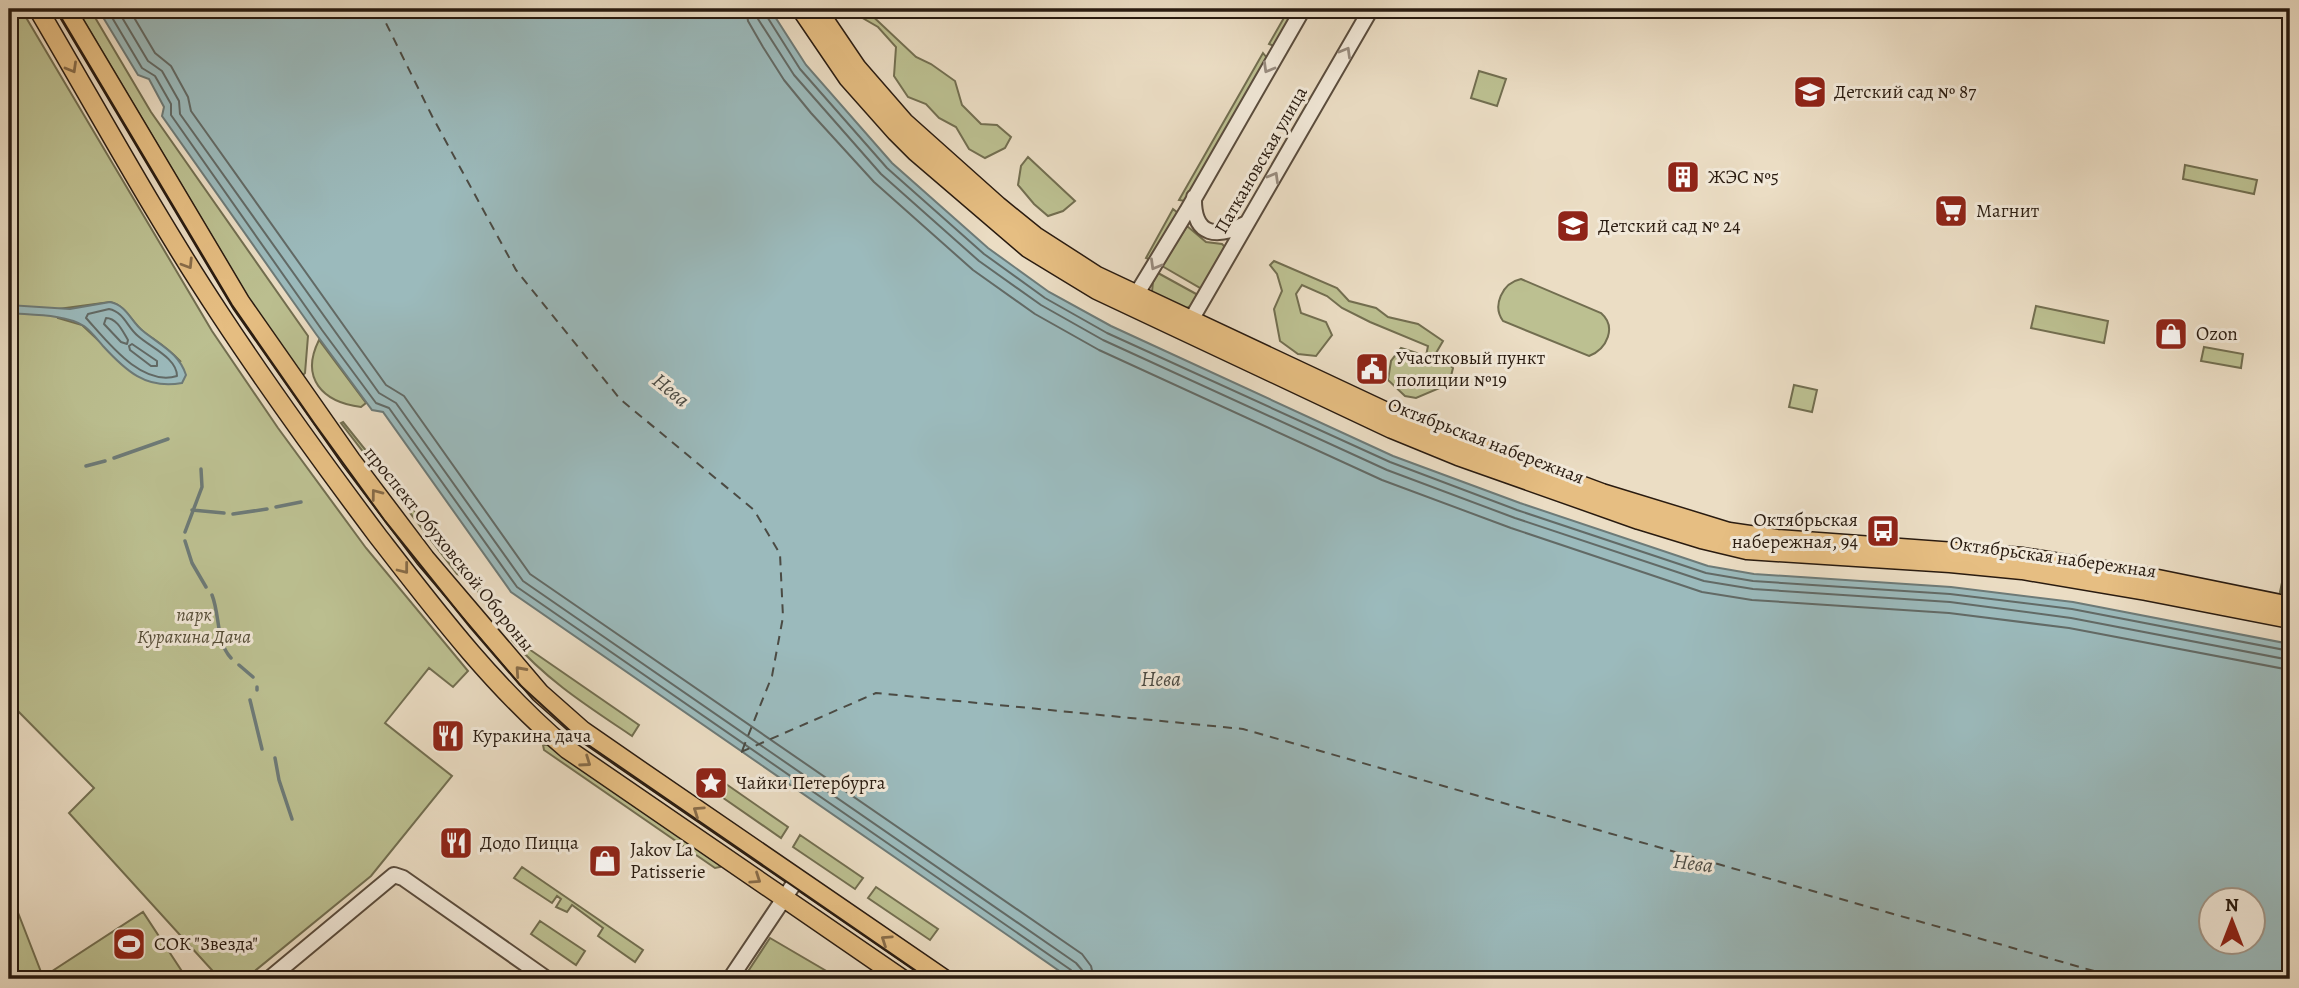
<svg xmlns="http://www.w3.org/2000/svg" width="2299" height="988" viewBox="0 0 2299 988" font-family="Alegreya,serif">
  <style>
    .green { fill: #bcc091; stroke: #726e50; stroke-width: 2; fill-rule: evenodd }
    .water { fill: #9bbabc; stroke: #6d7a77; stroke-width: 2; fill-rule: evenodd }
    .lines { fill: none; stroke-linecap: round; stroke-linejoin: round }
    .shore { stroke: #626a66; stroke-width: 2 }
    .stream { stroke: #6d7a77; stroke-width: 3.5 }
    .ferry { stroke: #4b4b44; stroke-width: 2; stroke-dasharray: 9 7; stroke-linecap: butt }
    .minor-casing { stroke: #5a4c3d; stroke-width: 18 }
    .major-casing { stroke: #291b10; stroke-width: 21 }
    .minor { stroke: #f2e9d9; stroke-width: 14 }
    .major { stroke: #e6be82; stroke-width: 18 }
    .tram { stroke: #291b10; stroke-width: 2 }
    .oneway { stroke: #988c7f }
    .oneway2 { stroke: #886c49 }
    .labels { text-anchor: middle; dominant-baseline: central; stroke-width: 6; stroke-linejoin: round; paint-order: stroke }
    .poi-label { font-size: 19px; fill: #291b10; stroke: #f2e9d9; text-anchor: start }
    .street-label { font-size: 19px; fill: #291b10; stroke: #f2e9d9 }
    .park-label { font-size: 19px; font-style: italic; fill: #554d37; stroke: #f2e9d9 }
    .water-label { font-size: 21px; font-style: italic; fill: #4b4b44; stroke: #f2e9d9 }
  </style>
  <rect width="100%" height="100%" fill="#ebddc4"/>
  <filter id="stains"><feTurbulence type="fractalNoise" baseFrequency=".00286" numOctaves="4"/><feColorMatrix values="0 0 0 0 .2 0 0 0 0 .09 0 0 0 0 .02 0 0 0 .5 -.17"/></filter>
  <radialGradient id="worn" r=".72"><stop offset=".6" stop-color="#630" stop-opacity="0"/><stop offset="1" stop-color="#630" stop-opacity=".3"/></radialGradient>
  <path class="green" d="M9 9H21L212 331 278 428 366 548 468 671 453 687 429 668 385 723 452 776 371 876 245 979H220L69 813 94 788 9 702ZM110 302C127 306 131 322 144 332 156 341 169 349 180 361L133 373 82 325 58 318 59 309Z
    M77 9H90L151 112 308 336 305 373 302 376 252 304Z
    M847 9H865L916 57 931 64 955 81 962 105 981 124 997 125 1011 137 1005 148 985 158 969 149 956 127 939 118 926 104 908 97 894 76 896 47 878 27Z
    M1289 9H1295L1274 46 1269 44Z
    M1263 53 1267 58 1185 201 1179 200Z
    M1479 71 1506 79 1497 106 1471 98Z
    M1028 157 1075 201 1063 211 1048 216 1034 204 1018 185 1021 166Z
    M2185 165 2257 180 2254 194 2183 179Z
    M1173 209 1178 213 1151 260 1146 258Z
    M1187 226 1206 242 1222 244 1225 247 1202 289 1162 266Z
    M1274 261 1337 288 1349 301 1376 308 1388 317 1418 324 1443 341 1436 353 1453 368 1449 384 1416 398 1405 396 1388 380 1391 361 1401 348 1426 356 1428 346 1370 322 1342 308 1327 296 1302 285 1296 294 1301 313 1326 322 1332 335 1316 356 1298 354 1280 341 1274 309 1282 291 1277 274 1270 265Z
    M1158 273 1198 295 1192 305 1183 310 1152 292 1153 282Z
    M1521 279 1601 313C1617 327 1607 349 1589 356L1503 321C1492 306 1502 283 1521 279Z
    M2036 306 2108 321 2104 343 2031 328Z
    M319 340 366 403 361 407C322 402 300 378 319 340Z
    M2204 347 2243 354 2241 368 2201 361Z
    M1794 385 1817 390 1812 412 1789 407Z
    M343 422 462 570 485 592 481 595 465 578 457 574 341 423Z
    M2288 554H2290V594L2280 592Z
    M513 638 639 725 632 736C589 707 546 680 512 640Z
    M543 745H548L719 863 720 867 715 868 544 750Z
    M726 784 788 827 781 838 719 795Z
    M800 835 863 878 855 889 793 847Z
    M522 867 643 950 635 962 598 936 603 928 572 905 567 912 556 907 561 899 557 896 552 903 514 878Z
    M876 887 938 929 930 940 868 898Z
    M10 892 43 977 143 912 187 979H9Z
    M540 921 585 951 576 965 531 934Z
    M770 938 840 979H743Z"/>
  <path class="water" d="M98 9H770L806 65 892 163 988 248 1049 292 1111 326 1393 456 1520 503 1708 566 1754 574 1951 587 2073 602 2290 644V979H1071L511 592 383 412 372 410 316 334 162 116 164 107 149 79 138 75ZM2212 900H2254V942H2212Z
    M110 302C128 306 130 321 143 331 160 345 179 353 186 375L182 383C146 390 125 370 103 346 97 339 91 331 84 326 66 314 30 315 9 313V305L70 309Z"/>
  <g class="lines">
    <path class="shore" d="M107 9 142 68 155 76 171 104V115L322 330 376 403 389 408 517 587 1071 970 1074 979
      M117 9 148 61 162 71 179 101 180 114 379 393 396 403 523 581 1076 963 1082 970 1083 979
      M129 9 155 53 171 66 188 97 191 111 386 385 404 396 530 574 1082 954 1091 966 1094 979
      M746 9 748 21 763 47 784 80 811 113 874 182 973 270 1035 314 1099 350 1382 480 1511 528 1702 592 1752 600 1949 613 2069 628 2290 670
      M756 9 758 19 794 75 881 174 979 261 1041 305 1103 340 1387 470 1515 518 1704 581 1753 589 1950 602 2071 618 2290 660
      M765 9 766 15 800 69 887 168 984 254 1045 298 1107 333 1390 462 1517 510 1706 573 1753 581 1950 594 2072 609 2290 651
      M109 309C124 312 127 327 138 336 150 347 177 358 177 376 141 387 107 341 86 318L88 314Z
      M106 318C117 318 123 332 128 340L127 344 121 342 104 324Z
      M132 344 157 361V366H151L130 350 129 346Z"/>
    <path class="stream" d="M114 458 168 439
      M86 466 105 461
      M276 507 301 502
      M192 510 224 513
      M233 514 267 509
      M185 532 202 487 201 469
      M185 541 192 563 206 587
      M212 595C220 615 216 642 231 658
      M239 665 253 677
      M257 690V687
      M250 700 262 749
      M275 758 279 780 292 819"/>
    <path class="ferry" d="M379 9 432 116 516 270 620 399 754 510 780 554 783 617 772 676 742 751
      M741 752 876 693 1243 729 2122 979"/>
    <defs>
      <path id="minor" d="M1194 197C1193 238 1218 238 1247 223
        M1136 295 1187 211 1303 9
        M1187 327 1371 9
        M269 979 394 875 403 878 547 979
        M730 979 797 879"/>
      <path id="major" d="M38 9C98 111 155 216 220 314 270 390 323 463 377 535 435 610 494 688 567 749L902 979
        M66 9 241 303 351 460 425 558 540 693 583 731 622 758 944 979
        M801 9 848 78 896 132 916 152 1028 248 1097 290 1392 429 1458 456 1639 520 1701 539 1747 550 1950 563 2022 570 2146 591 2290 619
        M817 9 857 68 904 122 998 206 1035 236 1097 276 1395 416 1602 493 1729 532 1777 539 2023 557 2148 577 2290 606"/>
    </defs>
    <use href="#minor" class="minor-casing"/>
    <use href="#major" class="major-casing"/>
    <use href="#minor" class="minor"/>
    <use href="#major" class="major"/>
    <path class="tram" d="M56 9 232 305 314 423 385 521 470 627 520 685 578 738 928 979"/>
  </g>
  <defs><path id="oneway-chevron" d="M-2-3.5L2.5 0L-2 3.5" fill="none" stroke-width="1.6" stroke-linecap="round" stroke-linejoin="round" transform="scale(1.75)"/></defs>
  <g class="oneway">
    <use href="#oneway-chevron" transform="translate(1346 52) rotate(-60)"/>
    <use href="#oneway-chevron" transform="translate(1268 68) rotate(120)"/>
    <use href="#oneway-chevron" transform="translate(1274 177) rotate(-60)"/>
    <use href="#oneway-chevron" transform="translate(1155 265) rotate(120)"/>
  </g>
  <g class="oneway2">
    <use href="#oneway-chevron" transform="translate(72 68) rotate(60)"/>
    <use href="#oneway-chevron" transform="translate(188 264) rotate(58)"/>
    <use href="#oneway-chevron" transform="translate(376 494) rotate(-127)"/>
    <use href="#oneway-chevron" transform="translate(404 569) rotate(52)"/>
    <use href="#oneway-chevron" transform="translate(520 671) rotate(-132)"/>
    <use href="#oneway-chevron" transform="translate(586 762) rotate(35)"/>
    <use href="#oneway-chevron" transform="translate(698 811) rotate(-146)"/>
    <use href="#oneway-chevron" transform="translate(756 879) rotate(34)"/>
    <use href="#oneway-chevron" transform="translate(886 940) rotate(-146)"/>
  </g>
  <defs>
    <symbol id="school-square" viewBox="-11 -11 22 22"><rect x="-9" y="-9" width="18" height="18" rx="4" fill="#8f2418" stroke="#f2e9d9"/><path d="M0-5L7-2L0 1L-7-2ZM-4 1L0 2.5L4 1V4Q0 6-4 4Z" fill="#fff"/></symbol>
    <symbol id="building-square" viewBox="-11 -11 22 22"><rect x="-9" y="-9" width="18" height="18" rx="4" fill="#8f2418" stroke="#f2e9d9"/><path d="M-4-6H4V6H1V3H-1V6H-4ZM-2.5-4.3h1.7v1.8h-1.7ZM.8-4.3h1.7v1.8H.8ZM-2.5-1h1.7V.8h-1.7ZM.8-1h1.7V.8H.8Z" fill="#fff"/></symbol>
    <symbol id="supermarket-square" viewBox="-11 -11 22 22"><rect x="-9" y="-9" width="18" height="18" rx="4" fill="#8f2418" stroke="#f2e9d9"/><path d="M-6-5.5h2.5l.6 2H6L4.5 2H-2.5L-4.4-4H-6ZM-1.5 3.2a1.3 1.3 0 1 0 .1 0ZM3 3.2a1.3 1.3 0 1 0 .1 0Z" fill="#fff"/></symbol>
    <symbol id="shop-square" viewBox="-11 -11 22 22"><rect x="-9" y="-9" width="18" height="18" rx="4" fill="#8f2418" stroke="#f2e9d9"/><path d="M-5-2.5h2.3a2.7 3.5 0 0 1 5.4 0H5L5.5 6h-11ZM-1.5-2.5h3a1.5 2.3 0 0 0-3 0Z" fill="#fff"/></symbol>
    <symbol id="civic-square" viewBox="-11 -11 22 22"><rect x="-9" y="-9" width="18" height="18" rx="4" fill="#8f2418" stroke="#f2e9d9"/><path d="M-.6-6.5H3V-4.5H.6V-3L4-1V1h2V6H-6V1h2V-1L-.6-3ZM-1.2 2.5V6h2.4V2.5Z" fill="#fff"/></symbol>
    <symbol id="bus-square" viewBox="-11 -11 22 22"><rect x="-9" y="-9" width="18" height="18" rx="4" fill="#8f2418" stroke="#f2e9d9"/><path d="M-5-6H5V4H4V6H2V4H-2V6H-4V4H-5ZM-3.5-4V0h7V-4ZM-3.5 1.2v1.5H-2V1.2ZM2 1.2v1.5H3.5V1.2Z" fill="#fff"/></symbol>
    <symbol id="restaurant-square" viewBox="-11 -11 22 22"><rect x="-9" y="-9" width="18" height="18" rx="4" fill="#8f2418" stroke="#f2e9d9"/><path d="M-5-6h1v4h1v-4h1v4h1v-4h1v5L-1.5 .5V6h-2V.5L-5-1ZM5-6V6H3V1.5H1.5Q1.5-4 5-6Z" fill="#fff"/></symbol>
    <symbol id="sight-square" viewBox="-11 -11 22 22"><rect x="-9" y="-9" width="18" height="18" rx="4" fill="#8f2418" stroke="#f2e9d9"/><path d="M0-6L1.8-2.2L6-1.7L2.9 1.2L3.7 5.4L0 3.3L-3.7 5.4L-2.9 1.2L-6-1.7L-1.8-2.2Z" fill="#fff"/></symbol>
    <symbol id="stadium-square" viewBox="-11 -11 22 22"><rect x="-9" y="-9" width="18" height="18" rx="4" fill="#8f2418" stroke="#f2e9d9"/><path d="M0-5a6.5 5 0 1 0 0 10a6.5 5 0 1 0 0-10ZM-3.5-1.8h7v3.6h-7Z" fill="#fff"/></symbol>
  </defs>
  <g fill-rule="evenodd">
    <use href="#school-square" x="1791" y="73" width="38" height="38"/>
    <use href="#building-square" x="1664" y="158" width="38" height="38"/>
    <use href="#supermarket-square" x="1932" y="192" width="38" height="38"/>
    <use href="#school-square" x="1554" y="207" width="38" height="38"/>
    <use href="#shop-square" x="2152" y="315" width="38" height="38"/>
    <use href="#civic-square" x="1353" y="350" width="38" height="38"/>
    <use href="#bus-square" x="1864" y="512" width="38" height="38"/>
    <use href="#restaurant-square" x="429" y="717" width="38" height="38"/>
    <use href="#sight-square" x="692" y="764" width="38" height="38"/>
    <use href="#restaurant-square" x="437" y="824" width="38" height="38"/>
    <use href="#shop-square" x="586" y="842" width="38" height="38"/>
    <use href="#stadium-square" x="110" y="925" width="38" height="38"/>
  </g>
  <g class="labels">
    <g class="poi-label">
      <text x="1834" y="92">Детский сад № 87</text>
      <text x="1708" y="177">ЖЭС №5</text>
      <text x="1976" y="211">Магнит</text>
      <text x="1598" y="226">Детский сад № 24</text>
      <text x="2196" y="334">Ozon</text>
      <text x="1396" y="358">Участковый пункт<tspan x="1396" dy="22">полиции №19</tspan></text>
      <text x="1858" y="520" text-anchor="end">Октябрьская<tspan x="1858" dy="22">набережная, 94</tspan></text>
      <text x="472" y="736">Куракина дача</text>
      <text x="736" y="783">Чайки Петербурга</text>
      <text x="480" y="843">Додо Пицца</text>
      <text x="630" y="850">Jakov La<tspan x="630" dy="22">Patisserie</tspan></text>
      <text x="154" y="944">СОК "Звезда"</text>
    </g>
    <g class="street-label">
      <text transform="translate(1261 160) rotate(-60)">Паткановская улица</text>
      <text transform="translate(1486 441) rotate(21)">Октябрьская набережная</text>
      <text transform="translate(449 549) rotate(51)">проспект Обуховской Обороны</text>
      <text transform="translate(2053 557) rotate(8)">Октябрьская набережная</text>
    </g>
    <g class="park-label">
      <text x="194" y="615">парк<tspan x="194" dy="22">Куракина Дача</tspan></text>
    </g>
    <g class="water-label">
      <text transform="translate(671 390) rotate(39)">Нева</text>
      <text x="1161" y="679">Нева</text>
      <text transform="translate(1693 863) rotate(7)">Нева</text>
    </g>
  </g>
  <rect width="2299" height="988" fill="none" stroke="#ebddc4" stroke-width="35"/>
  <rect x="10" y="10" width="2278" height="967" fill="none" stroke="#291b10" stroke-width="3.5"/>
  <rect x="18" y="18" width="2264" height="953" fill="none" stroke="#291b10" stroke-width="2"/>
  <g transform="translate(2232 921)"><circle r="33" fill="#f2e9d9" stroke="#a29789" stroke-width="2"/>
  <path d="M0-5L12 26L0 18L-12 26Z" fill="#8f2418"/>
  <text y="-10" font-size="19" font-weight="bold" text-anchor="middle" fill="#291b10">N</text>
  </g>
  <rect width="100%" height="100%" filter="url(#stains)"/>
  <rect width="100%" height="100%" fill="url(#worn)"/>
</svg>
